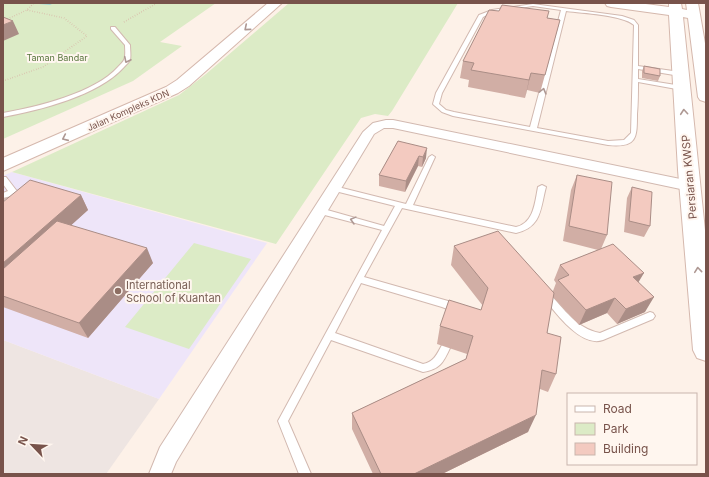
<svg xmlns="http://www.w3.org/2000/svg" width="709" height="477" viewBox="0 0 709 477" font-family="Inter,sans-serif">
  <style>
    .industrial { fill: #eee5e2 }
    .education { fill: #eee5f9 }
    .green { fill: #dcebc6 }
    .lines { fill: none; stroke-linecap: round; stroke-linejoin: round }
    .stream { fill: #a2d9d7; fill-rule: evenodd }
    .lane-casing { stroke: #d2b9b0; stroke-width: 2 }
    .street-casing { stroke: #d2b9b0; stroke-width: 2 }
    .secondary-casing { stroke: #d5b8ad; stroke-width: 2 }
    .path { stroke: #d8ada2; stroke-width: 1.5; stroke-dasharray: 0.5 2; stroke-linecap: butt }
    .lane { fill: #fff; fill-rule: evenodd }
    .street { fill: #fff; fill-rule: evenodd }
    .secondary { fill: #fff; fill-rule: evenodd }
    .wall { fill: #d1aea5 }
    .shaded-wall { fill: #aa8d86 }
    .building { fill: #f3cac0; stroke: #aa8d86 }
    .oneway { stroke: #ae9893 }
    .education-dot { fill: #8d6e63; stroke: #fff6ef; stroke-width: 1.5 }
    .labels { text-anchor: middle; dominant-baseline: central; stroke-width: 4; stroke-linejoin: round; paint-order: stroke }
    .far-park-label { font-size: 9px; fill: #5b7840; stroke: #fff6ef }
    .far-street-label { font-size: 9px; fill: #78534b; stroke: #fff6ef }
    .street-label { font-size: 11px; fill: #78534b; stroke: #fff6ef }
    .education-label { font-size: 11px; fill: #785e54; stroke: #fff6ef; text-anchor: start }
  </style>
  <rect width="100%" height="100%" fill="#fdf1e8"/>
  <path class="industrial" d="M3 340 159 399 106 474H3Z"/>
  <path class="education" d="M12 172 267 243 159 399 3 340V176Z"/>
  <path class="green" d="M3 3H216L160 42 182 46 133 81 3 139Z
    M289 3H458L392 111 388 116 375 114 361 118 276 244 12 172 179 95 206 74Z
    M194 243 251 259 189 349 125 327Z"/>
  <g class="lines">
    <path class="stream" d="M37 3H49L52 4 50 5 39 4Z"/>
    <defs>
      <path id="lane" d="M533 4 622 16 634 20 638 25V66L680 72 683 74 680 76 638 69V79L682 86 685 88 682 90 638 82C638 93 638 103 637 114 637 138 637 148 608 145L453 116 442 112 434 105 433 104 436 93 479 15 492 10ZM533 6 561 10 530 127 454 112 446 110 439 104 442 93 483 17 493 12ZM566 11C582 13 623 15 634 25L631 133 624 140 608 141 537 128Z
        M111 27H115L130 45C130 49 131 56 130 60 129 62 126 65 124 67 98 96 40 110 3 117V113C37 107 95 93 118 67 120 65 123 62 124 60 126 56 125 49 125 45L111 29Z
        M432 155 435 157 413 205 516 227C534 223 535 202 538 187L542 185 546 187C540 209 542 227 516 233L402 208 364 277 448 301 456 305 460 312 458 315 455 316 452 315 450 310 442 307 361 283 335 333 423 364C434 362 437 354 442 345L445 344 448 345 450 348C443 363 440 369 423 372L331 340 288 421 311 474H299L278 421 382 230 317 213 316 211 320 208 384 226 395 206 331 190 330 188 331 186H334L406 204 429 157Z
        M3 177H6L16 190 22 194 3 207V201L11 196 3 198V193L8 191 3 184Z
        M546 292 549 293C564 309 577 329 600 333L650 312 653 313 655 316 653 319 603 340C581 348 555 312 543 297L542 295 543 293Z"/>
      <path id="street" d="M386 120H393L690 181 695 183 697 186 695 189 690 191 393 128H384L374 134 176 462 171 474H149L160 447 363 132 373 123Z"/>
      <path id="secondary" d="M268 3H282L189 86 178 93 3 171V158L166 87 177 80Z
        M605 3H638L669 7V3H681L682 9 687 10 686 3H698L706 49V102L700 100 698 97 688 18 683 17 706 240V361L697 358 693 350 678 170 669 15 611 7 607 6Z"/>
    </defs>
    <use href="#lane" class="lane-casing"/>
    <use href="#street" class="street-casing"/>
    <use href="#secondary" class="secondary-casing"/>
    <path class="path" d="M3 21 27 10 34 3
      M124 22 157 3
      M3 81 43 67 87 36 64 18 27 10"/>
    <use href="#lane" class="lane"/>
    <use href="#street" class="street"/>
    <use href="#secondary" class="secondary"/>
  </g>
  <path class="wall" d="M547 18 560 20 540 93 527 90 525 98 468 87 469 80 460 78 463 61Z
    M644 66 660 76 658 81 642 78V71Z
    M398 141 426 158 422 167 418 166 405 192 379 186V175Z
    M577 175 607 235 601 249 638 282 645 312 617 324 607 313 579 325 553 297 547 333 556 374 548 392 540 389 528 432 442 474H373L352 429V413L466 359 467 354 437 344 440 326 481 310 483 306 451 265 454 246 553 291 556 283 554 280 560 265 598 250 563 241 571 190Z
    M632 187 650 226 644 237 624 232 627 198Z
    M81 195 88 210 71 225 153 263 88 338 3 307V202Z"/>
  <path class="shaded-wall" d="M13 21 19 34 3 41V25Z
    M531 73 527 90 525 98 529 80Z
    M427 148 426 158 422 167 423 157Z
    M419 156 418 166 405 192 406 181Z
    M81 195 88 210 3 287V263Z
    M147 248 153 263 88 338 79 323Z
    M644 273 635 288 633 277Z
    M654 297 645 312 617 324 626 309Z
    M615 298 607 313 579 325 586 310Z
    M536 415 528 432 442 474H414Z"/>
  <path class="building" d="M502 5 549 11 547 18 560 20 545 75 531 73 529 80 471 70 474 63 463 61 489 10 499 11Z
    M3 17 13 21 3 25Z
    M644 66 660 69V76L644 73Z
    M398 141 427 148 423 157 419 156 406 181 379 175Z
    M577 175 612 182 607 235 569 226Z
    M30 180 81 195 3 263V202Z
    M632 187 652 192 650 226 629 221Z
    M57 221 147 248 79 323 3 296V269Z
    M498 231 554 293 547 333 561 337 556 374 542 370 536 415 414 474H381L352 413 466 359 473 336 440 326 449 300 481 310 488 288 454 246Z
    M613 244 644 273 633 277 654 297 626 309 615 298 586 310 558 280 569 275 560 265Z"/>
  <defs><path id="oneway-chevron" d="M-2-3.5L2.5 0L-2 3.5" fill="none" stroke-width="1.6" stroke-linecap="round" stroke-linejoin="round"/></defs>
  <g class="oneway">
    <use href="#oneway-chevron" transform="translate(247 28) rotate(140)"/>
    <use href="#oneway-chevron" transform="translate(127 60) rotate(116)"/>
    <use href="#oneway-chevron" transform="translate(543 91) rotate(-75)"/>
    <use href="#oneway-chevron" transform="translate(684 112) rotate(-95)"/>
    <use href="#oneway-chevron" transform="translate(65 138) rotate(156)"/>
    <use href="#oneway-chevron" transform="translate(353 220) rotate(-165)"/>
    <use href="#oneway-chevron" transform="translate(698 270) rotate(-96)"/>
  </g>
  <circle class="education-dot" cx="118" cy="291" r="4"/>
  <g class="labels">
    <g class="far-park-label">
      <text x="57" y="57">Taman Bandar</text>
    </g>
    <g class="far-street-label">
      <text transform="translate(128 110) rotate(-24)">Jalan Kompleks KDN</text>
    </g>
    <g class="street-label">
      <text transform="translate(689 177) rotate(-95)">Persiaran KWSP</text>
    </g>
    <g class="education-label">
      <text x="126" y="285">International<tspan x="126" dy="13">School of Kuantan</tspan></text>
    </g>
  </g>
  <rect width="709" height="477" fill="none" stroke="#78534b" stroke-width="8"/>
  <rect x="567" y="393" width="130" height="72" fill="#fff6ef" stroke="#c9b5ad"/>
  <rect x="575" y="406" width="20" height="6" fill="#ffffff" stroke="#c9b5ad"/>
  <text x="603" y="413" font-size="12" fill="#78534b">Road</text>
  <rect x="575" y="423" width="20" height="12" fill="#dcebc6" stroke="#c9b5ad"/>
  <text x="603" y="433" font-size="12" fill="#78534b">Park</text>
  <rect x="575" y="443" width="20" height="12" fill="#f3cac0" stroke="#c9b5ad"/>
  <text x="603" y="453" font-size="12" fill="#78534b">Building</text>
  <g transform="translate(32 445) rotate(295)" stroke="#fff6ef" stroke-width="3" paint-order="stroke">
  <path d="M0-3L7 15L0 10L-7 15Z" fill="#78534b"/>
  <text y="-6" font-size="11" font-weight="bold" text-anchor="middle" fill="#78534b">N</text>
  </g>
</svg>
